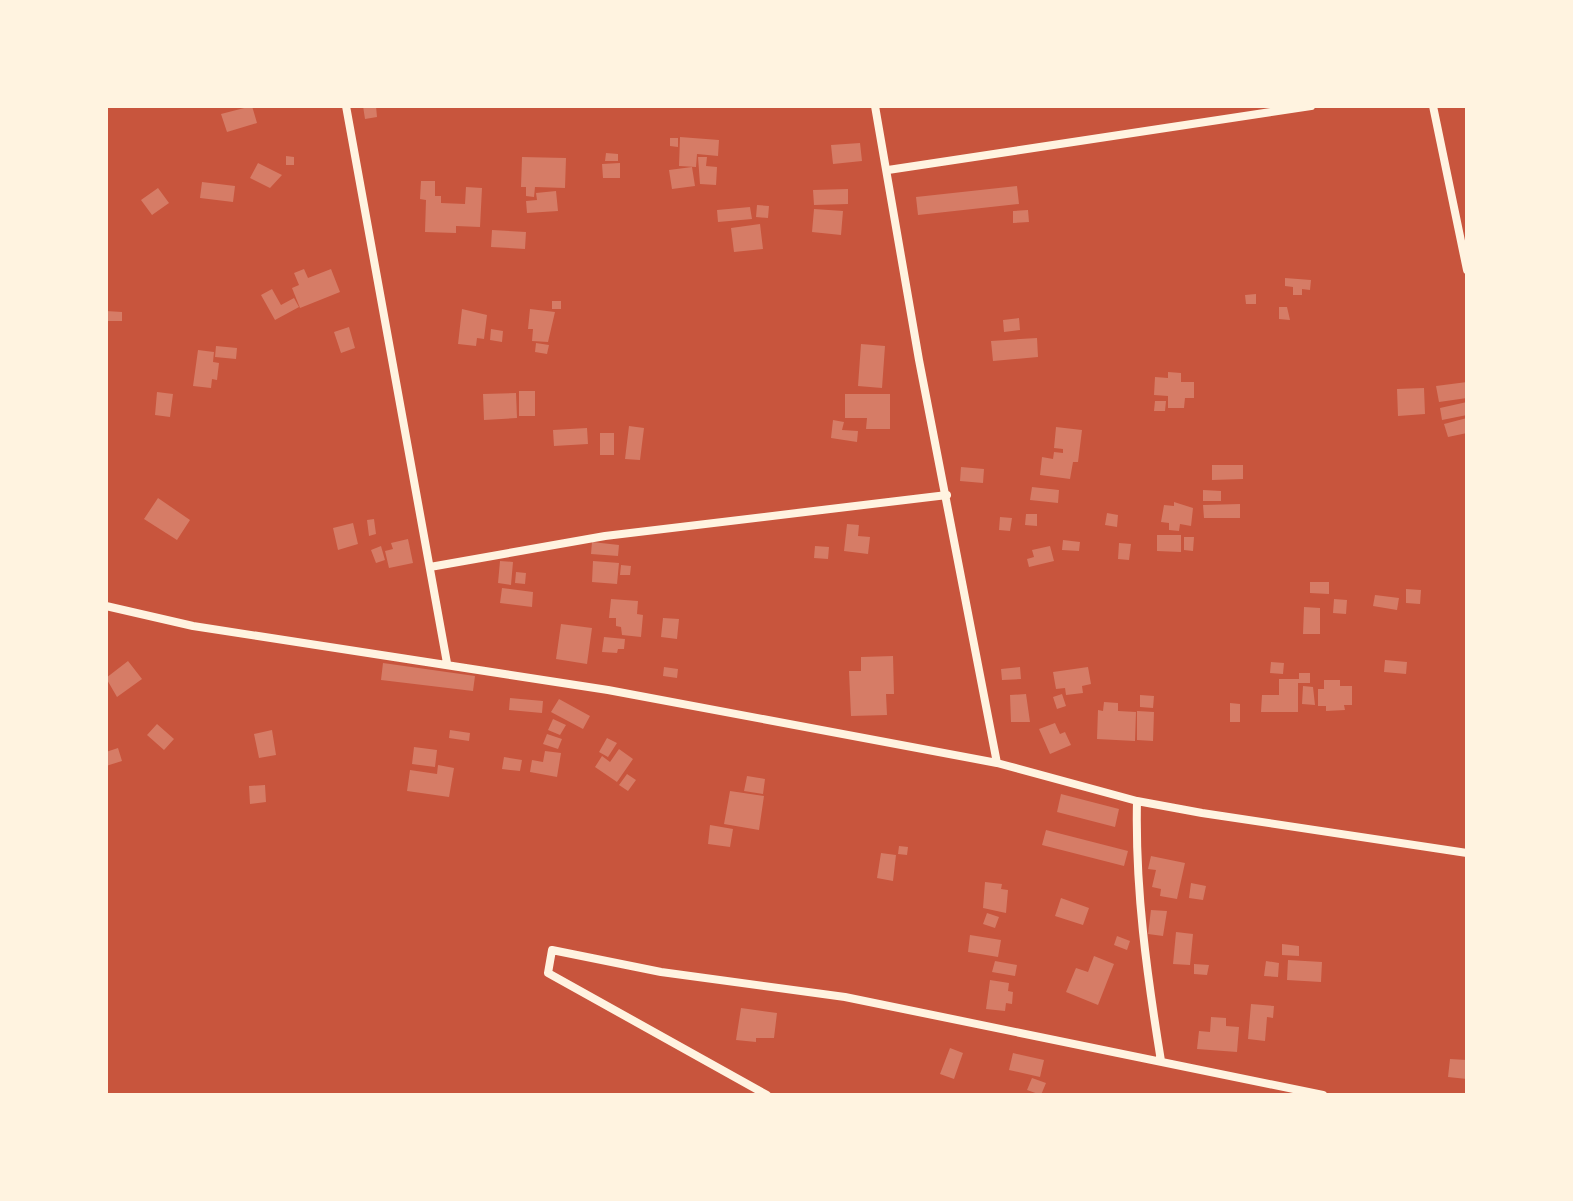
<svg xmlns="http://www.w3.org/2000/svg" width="1573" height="1201" viewBox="0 0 1573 1201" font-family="Merriweather,serif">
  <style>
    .building { fill: #d67c66 }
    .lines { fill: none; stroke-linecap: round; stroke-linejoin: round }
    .minor { stroke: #fff3e0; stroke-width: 8 }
  </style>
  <rect width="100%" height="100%" fill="#c8553d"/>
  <path class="building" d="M252 106 257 123 227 132 221 114Z
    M363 106H376L377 117 365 119Z
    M680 137 719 140 718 156 697 154 696 167 679 166Z
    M670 138H678V147L670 146Z
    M860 143 862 161 833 164 831 145Z
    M606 153 618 154V161H605Z
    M286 156 294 157V165H286Z
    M522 157 566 158 565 188 535 187 534 197 526 196V187H521Z
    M698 157H707L706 166 717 167 716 185 700 184Z
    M258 163 282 175 270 188 250 178Z
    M620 163V178H603L602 164Z
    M692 167 695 186 672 189 669 170Z
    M421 181H435V196H441V203L465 204 466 187 482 188 480 227 456 226V233L425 232 426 200 420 199Z
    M202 182 235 186 233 202 200 198Z
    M1017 186 1019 204 918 215 916 197Z
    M158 188 169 203 152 215 141 200Z
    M848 189V204L814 205 813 190Z
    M556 191 558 211 527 213 526 201 537 200 536 193Z
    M757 205 769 206 768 218 756 217Z
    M750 207 752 219 718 222 717 210Z
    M814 209 843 211 841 235 812 232Z
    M1028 210 1029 222 1013 223V211Z
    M760 224 763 249 734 252 731 228Z
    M492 230 526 232 525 249 491 247Z
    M304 269 308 278 331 269 340 292 300 308 292 288 299 285 294 273Z
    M1285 278 1311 280 1310 290 1302 289V295H1293V287L1285 286Z
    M272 289 281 305 294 298 299 307 275 320 261 295Z
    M1256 294V304H1246L1245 295Z
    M552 301H561V309H552Z
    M1279 307H1287L1290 320 1279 319Z
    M462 309 487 315 484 339 477 338 476 346 458 344Z
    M530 309 555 312 548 342 532 341 533 329H528Z
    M106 311 122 312V321H106Z
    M1019 318 1020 330 1004 332 1003 320Z
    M349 327 355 348 341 353 334 332Z
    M491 329 503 331 502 342 490 340Z
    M1037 338 1038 357 993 361 991 341Z
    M536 343 549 345 547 354 535 352Z
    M861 344 885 346 882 388 858 386Z
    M216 346 237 348 236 359 215 357Z
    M198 350 214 352 213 362 219 363 217 380 212 379 211 388 193 386Z
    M1168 372 1181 373V382H1194V398H1185L1184 408H1168V396L1154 395 1155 377 1168 378Z
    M1467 382V398L1439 402 1436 386Z
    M1424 388 1425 414 1398 416 1397 389Z
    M519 391H535V416H519Z
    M157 392 173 394 170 417 155 415Z
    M516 393 517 418 484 420 483 394Z
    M845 394H890V429H866L867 418H845Z
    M1155 401H1166L1165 411H1154Z
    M1467 402V415L1442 420 1440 408Z
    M1467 418V433L1448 437 1444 424Z
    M833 420 844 422 842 430 858 431 857 442 831 438Z
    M629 426 644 428 640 460 625 459Z
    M1056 427 1082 430 1078 462H1073L1070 479 1040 475 1042 457 1053 459 1054 452 1063 453V449L1054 448Z
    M587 428 588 444 554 446 553 430Z
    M600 433H614V455H600Z
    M1212 465H1243V479L1212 480Z
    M961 467 984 469 983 483 960 481Z
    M1032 487 1059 490 1058 503 1030 500Z
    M1203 490 1221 491V501H1203Z
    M158 498 190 520 177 540 144 519Z
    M1174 502 1193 508 1191 526 1180 524 1179 531 1169 530V523L1161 522 1164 505 1174 506Z
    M1240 504V518H1204L1203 505Z
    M1107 513 1118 515 1117 527 1105 525Z
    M1026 514H1037V526L1025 525Z
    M1000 517 1012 518 1010 531 999 530Z
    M374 519 376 534 369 536 367 520Z
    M353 523 358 544 338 550 333 528Z
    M847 524 859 525 858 536 870 537 868 554 844 551Z
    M1157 535H1181V552L1157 551Z
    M1184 537H1194L1193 551 1184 550Z
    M408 539 413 563 389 568 385 551 393 549 391 543Z
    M1063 540 1080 542 1079 551 1062 550Z
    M592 542 619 545 618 556 591 554Z
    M1119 543 1131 544 1129 560 1118 559Z
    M381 546 385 560 376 563 371 550Z
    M815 546 829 547 828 559 814 558Z
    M1050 546 1054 561 1029 567 1027 559 1034 557 1032 550Z
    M500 561 513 562 511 585 498 583Z
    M593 561 619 563 617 584 592 582Z
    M621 565 631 566 630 575H620Z
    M516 572 526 573 525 584 515 583Z
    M1310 582H1329V594L1310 593Z
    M502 588 533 592 532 607 500 603Z
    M1406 589 1421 590 1420 604 1406 603Z
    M1375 595 1399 598 1397 610 1373 606Z
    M611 599 638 601 637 614 643 615 641 637 622 635 621 627 616 626V618H609Z
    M1334 599 1347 600 1346 614 1333 613Z
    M1304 607 1320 608V634H1303Z
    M663 618 679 619 677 639 661 637Z
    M561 624 592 628 587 664 556 659Z
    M604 637 625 639 624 649H618L617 653 602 652Z
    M893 656 894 694H886L887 715 851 716 849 671H861V657Z
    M1385 660 1407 662 1406 674 1384 672Z
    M128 661 142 679 117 697 106 678Z
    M1271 662 1284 663 1283 674 1270 673Z
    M383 663 475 676 473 691 381 680Z
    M664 667 678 669 677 678 663 676Z
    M1020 667 1021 679 1002 680 1001 669Z
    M1088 667 1091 684 1082 686 1083 693 1066 695 1065 688 1056 689 1053 672Z
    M1299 673H1310V683H1298V712H1261L1262 695H1279V679H1299Z
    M1324 680H1340V686H1352V705H1344L1345 710 1326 711V706H1318V689H1324Z
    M1303 686 1313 687 1315 705 1302 704Z
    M1026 694 1030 722H1011L1010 695Z
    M1062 694 1066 706 1057 709 1053 697Z
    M1140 695 1154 696 1153 708 1140 707Z
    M510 698 543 701 542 713 509 710Z
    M559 699 590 716 583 729 551 712Z
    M1104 702 1118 703V711L1136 712 1135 741 1097 739 1098 710 1103 711Z
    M1230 703 1240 704V722H1230Z
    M1137 711 1154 712 1153 741 1137 740Z
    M553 719 566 725 560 735 548 730Z
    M1055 723 1060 734 1065 732 1071 745 1050 754 1039 729Z
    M157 724 174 739 164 750 147 735Z
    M272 730 276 755 259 758 254 734Z
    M450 730 470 733 469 741 449 738Z
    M547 734 562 739 558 749 543 744Z
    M607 738 617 743 608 757 599 752Z
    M414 747 437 750 435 767 412 764Z
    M118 748 122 761 106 766V752Z
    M619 749 633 759 617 782 595 767 602 756 610 762Z
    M545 751 561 753 557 777 530 772 532 760 543 762Z
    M504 757 522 760 520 771 502 769Z
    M438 765 454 768 449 797 407 791 410 770 437 774Z
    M627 774 636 780 628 791 619 785Z
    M747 776 765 779 763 794 744 791Z
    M265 785 266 802 250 804 249 786Z
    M730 791 764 796 759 830 724 824Z
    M1061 794 1119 809 1115 827 1057 812Z
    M710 825 733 829 730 847 708 844Z
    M1046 830 1128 851 1124 866 1042 845Z
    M899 846 908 847 907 855 898 854Z
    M881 853 896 855 893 881 877 878Z
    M1151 856 1185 863 1177 899 1160 896 1161 889 1152 887 1156 870 1148 869Z
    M985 882 1002 884 1001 889 1008 890 1006 913 983 908Z
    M1191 883 1206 886 1203 900 1189 898Z
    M1061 898 1089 908 1083 925 1055 916Z
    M1151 910 1167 911 1163 936 1148 934Z
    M987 913 999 917 995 928 983 924Z
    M1176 932 1193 934 1190 965 1173 964Z
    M970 935 1001 940 998 957 968 952Z
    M1117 936 1130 941 1127 950 1114 945Z
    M1282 944 1299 946V956L1282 955Z
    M1094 956 1114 964 1098 1005 1066 992 1076 968 1088 972Z
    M1288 960 1322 962 1321 982 1287 980Z
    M995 961 1017 965 1015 976 992 972Z
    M1266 961 1279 963 1278 977 1264 976Z
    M1194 964 1209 965 1207 975 1194 974Z
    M990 980 1009 983 1008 991 1013 992 1012 1004 1006 1003 1005 1011 986 1009Z
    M1251 1004 1274 1006 1273 1018 1267 1017 1265 1041 1248 1039Z
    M741 1008 777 1013 774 1038H756V1042L736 1040Z
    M1211 1017 1226 1018V1026L1239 1027 1237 1052 1197 1049 1199 1031 1210 1032Z
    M950 1048 963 1053 954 1079 940 1074Z
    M1013 1053 1044 1060 1040 1077 1009 1070Z
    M1450 1059 1467 1060V1079L1448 1077Z
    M1032 1078 1046 1083 1041 1095 1027 1090Z"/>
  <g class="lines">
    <path class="minor" d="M346 106 447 663
      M875 106 919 360 997 763
      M1433 106 1467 270
      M888 170 1311 106
      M430 567 605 536 947 495
      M106 606 193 626 608 690 997 763 1137 801 1202 813 1467 853
      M1137 801C1135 889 1147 975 1161 1061
      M767 1095 548 973 552 950 661 972 845 997 1323 1095"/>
  </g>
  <rect width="1573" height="1201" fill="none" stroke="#fff3e0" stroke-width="216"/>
</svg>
